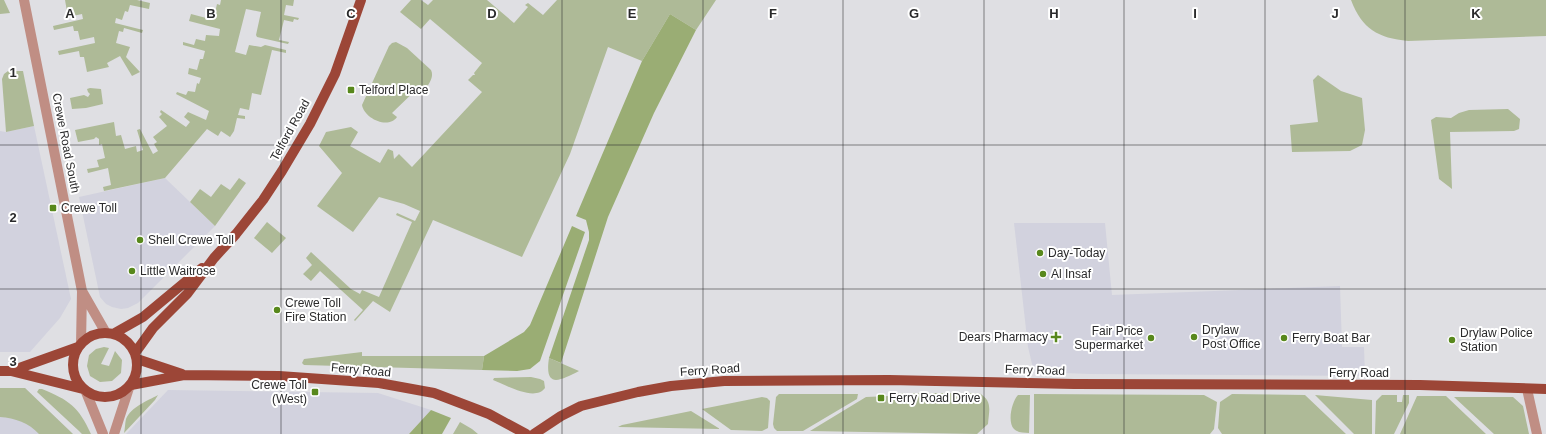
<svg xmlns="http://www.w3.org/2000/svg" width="1546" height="434" viewBox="0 0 1546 434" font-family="Arial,sans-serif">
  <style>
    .built { fill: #d2d2de }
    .green { fill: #aeba97 }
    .forest { fill: #9aad74 }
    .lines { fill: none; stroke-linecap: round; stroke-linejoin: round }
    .minor { stroke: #c08e84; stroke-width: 10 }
    .major { stroke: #9c4637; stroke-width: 10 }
    .grid { fill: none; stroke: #2a2a2b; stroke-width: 1; stroke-opacity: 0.55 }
    .poi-dot { fill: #58881c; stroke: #fff; stroke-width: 1.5 }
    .labels { text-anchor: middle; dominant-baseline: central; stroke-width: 4; stroke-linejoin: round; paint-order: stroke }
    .poi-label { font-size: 12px; fill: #2a2a2b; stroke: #fff; text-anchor: start }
    .street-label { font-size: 12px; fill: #2a2a2b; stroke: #fff }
    .grid-label { font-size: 13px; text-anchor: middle; font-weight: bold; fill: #2a2a2b; stroke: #fff; stroke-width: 4; stroke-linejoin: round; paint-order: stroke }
  </style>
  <rect width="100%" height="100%" fill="#dfdfe3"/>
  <path class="built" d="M34 126 71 299 60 318 30 352H0V131L6 132Z
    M165 178 215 226 138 303 128 308 121 309 112 307 106 304 100 297 79 197Z
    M1014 223H1105L1112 295 1340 286 1342 347H1364L1365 376 1090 374 1036 372 1033 368 1028 347Z
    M0 388H25L73 434H0Z
    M168 390 378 393 431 410 409 434H126Z"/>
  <path class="green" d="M0 0H4L10 13 0 14Z
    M65 0H137L150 3 149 9 130 5 128 12 125 11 122 20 116 18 115 23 143 30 142 33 124 28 123 32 119 31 116 43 130 47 126 57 140 72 132 76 120 56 107 63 109 67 87 72 84 57H80L79 51 59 55 58 51 95 43 94 37 80 40 78 31H74L73 26 54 30 53 26 83 19 82 14 68 17Z
    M221 0H294L293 6 286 5 284 15 299 18 298 20 294 19 293 22 284 20 279 40 289 42 288 44 257 37 256 35 261 12 246 9 235 52 246 55 249 45 261 47 265 45 286 50V53L272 50 261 95 252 93 249 110 240 108 238 115 245 116V119L237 118 234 131 230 137 221 131 218 136 207 129 165 178 104 191 103 187 111 185 108 168 88 173 87 169 99 167 97 160 105 158 102 144 99 145V139L96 137 94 139 78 142 75 130 114 122 116 136 121 135 125 149 136 146 137 152 143 150 137 130 140 129 153 154 158 151 154 144 157 142 153 137 167 126 159 117 162 114 160 112 161 110 186 127 190 122 184 117 188 112 206 120 209 111 176 94 177 92 186 95 188 91 195 92 197 83 199 84 201 78 188 74 189 68 197 70 200 59H203L205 51 183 45V42L194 45 196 39 205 41 206 35 219 36 220 29 189 21 191 14 210 19 212 12 215 13 217 4 220 5Z
    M411 0H421L428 5 433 0H487L514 23 528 7 525 5 528 3 543 15 557 0H716L696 30 670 14 642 61 608 47 570 154 522 257 433 220 390 312 373 301 355 321 354 320 363 310 320 271 311 281 303 274 312 265 306 258 311 252 351 289 360 294 362 290 379 297 412 222 396 215 397 213 415 221 420 211 404 204 379 197 353 232 317 206 342 173 319 146 326 132 351 127 358 132 350 146 380 163 388 149 393 151 394 159 399 154 412 167 482 92 468 80 473 75H475L474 73 482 63 430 19 421 29 400 12Z
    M1351 0H1546V36L1408 41C1378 38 1362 29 1351 0Z
    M396 42 407 48 431 70C434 76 430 83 426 88L420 86 392 113 397 117C388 130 364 118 362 105L389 46 392 43Z
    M8 71H23L34 126 6 132 2 79 4 74Z
    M1318 75 1341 91 1362 98 1365 130 1362 145 1350 151 1292 152 1290 125 1318 122 1313 80Z
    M90 88 101 89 103 104 86 108 72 109 70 98 84 95 88 97 90 94 88 92 87 89Z
    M1508 109 1520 119 1519 129 1514 131 1450 132 1452 189 1439 179 1431 120 1436 117 1451 118 1459 113 1469 110Z
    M239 178 246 183 215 226 190 202 200 189 211 197 221 184 230 190Z
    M267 222 286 238 272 253 254 238Z
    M104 347 109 348 101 364 109 366 115 351 122 360 121 373 112 381 100 382 90 376 87 366 89 355 96 349Z
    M362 352V356H484L482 370 304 365 302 363 304 359Z
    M549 358 579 371C561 380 544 390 549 358Z
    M494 378 531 377 540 379 544 381 545 388C535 402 506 385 493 380Z
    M0 388H25L73 434H39C29 423 15 418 0 417Z
    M39 389H42C69 400 79 407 91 434H82L79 431 37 392Z
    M894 393H979C993 401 989 410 988 424L977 434 810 431 866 397 889 396Z
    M779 394H858L857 399 803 431H777L774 428 773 424 776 397Z
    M1034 394 1204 395 1217 402 1214 429 1210 434H1034Z
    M1232 394 1305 395 1346 434H1222L1218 428 1220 402Z
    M158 395 155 400 124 433C125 429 125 423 126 419 131 407 147 401 158 395Z
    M1018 395H1030L1029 433C1024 433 1018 433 1014 429 1007 422 1012 401 1018 395Z
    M1315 395 1372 400V434H1354Z
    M1382 395H1397V402H1402L1403 395H1409V403L1394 434H1375L1376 401Z
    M1417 396H1446L1486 434H1400Z
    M762 397 767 398 770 401 768 428 762 431 731 430 702 409Z
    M1454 397H1513L1523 406 1529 434H1494Z
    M691 411 720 429 618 427 622 425Z
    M460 422 472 429 478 434H453Z"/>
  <path class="forest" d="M670 14 696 30 654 113 608 217 561 363 549 358 589 240V232L586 220 576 216 642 61Z
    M572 226 585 232 540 361 530 369 517 371 482 370 484 356 524 332 530 325Z
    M431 410 451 418 442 434H409Z"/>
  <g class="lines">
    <path class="minor" d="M24 0 82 291 81 344
      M82 291 106 333
      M1527 389 1537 434
      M86 392 103 434
      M114 434 129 388"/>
    <path class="major" d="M73 365a32 32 0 1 1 64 0a32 32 0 1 1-64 0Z
      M113 334 143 317 202 268
      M135 353 153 328 187 294 214 258 236 234 263 200 282 171 310 124 335 74 361 0
      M137 359 182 374
      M0 371H11L83 389
      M11 371 78 347
      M131 385 184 375 279 376 379 383 434 393 489 414 526 434
      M534 434 561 416 581 406 638 392 671 386 724 381 889 380 1074 384 1420 385 1546 389"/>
  </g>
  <path class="grid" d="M141 0V434M281 0V434M422 0V434M562 0V434M703 0V434M843 0V434M984 0V434M1124 0V434M1265 0V434M1405 0V434M0 145H1546M0 289H1546"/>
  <g class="poi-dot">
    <rect x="347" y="86" width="8" height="8" rx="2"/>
    <rect x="49" y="204" width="8" height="8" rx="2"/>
    <circle cx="140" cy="240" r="4"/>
    <circle cx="1040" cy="253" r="4"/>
    <circle cx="132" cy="271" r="4"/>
    <circle cx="1043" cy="274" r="4"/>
    <circle cx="277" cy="310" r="4"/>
    <path d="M1054 331h4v4h4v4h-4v4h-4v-4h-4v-4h4z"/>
    <circle cx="1194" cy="337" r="4"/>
    <circle cx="1151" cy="338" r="4"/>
    <circle cx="1284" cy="338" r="4"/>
    <circle cx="1452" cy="340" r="4"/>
    <rect x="311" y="388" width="8" height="8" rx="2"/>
    <rect x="877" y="394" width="8" height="8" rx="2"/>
  </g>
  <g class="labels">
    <g class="poi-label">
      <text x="359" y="90">Telford Place</text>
      <text x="61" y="208">Crewe Toll</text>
      <text x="148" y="240">Shell Crewe Toll</text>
      <text x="1048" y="253">Day-Today</text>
      <text x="140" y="271">Little Waitrose</text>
      <text x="1051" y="274">Al Insaf</text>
      <text x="285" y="303">Crewe Toll<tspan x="285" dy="14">Fire Station</tspan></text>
      <text x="1202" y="330">Drylaw<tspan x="1202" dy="14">Post Office</tspan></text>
      <text x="1143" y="331" text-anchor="end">Fair Price<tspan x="1143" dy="14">Supermarket</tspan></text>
      <text x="1460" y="333">Drylaw Police<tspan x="1460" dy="14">Station</tspan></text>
      <text x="1048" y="337" text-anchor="end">Dears Pharmacy</text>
      <text x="1292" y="338">Ferry Boat Bar</text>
      <text x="307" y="385" text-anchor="end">Crewe Toll<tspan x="307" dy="14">(West)</tspan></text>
      <text x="889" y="398">Ferry Road Drive</text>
    </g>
    <g class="street-label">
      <text transform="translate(290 130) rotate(-61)">Telford Road</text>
      <text transform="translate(66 143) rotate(79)">Crewe Road South</text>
      <text transform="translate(361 370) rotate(5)">Ferry Road</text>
      <text transform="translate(710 370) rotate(-4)">Ferry Road</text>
      <text transform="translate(1035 370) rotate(2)">Ferry Road</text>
      <text x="1359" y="373">Ferry Road</text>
    </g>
  </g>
  <g class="grid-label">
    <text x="70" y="18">A</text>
    <text x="211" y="18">B</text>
    <text x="351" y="18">C</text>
    <text x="492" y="18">D</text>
    <text x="632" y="18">E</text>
    <text x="773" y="18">F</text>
    <text x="914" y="18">G</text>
    <text x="1054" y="18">H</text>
    <text x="1195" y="18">I</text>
    <text x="1335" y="18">J</text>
    <text x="1476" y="18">K</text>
    <text x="13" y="77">1</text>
    <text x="13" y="222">2</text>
    <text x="13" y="366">3</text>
  </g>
</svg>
